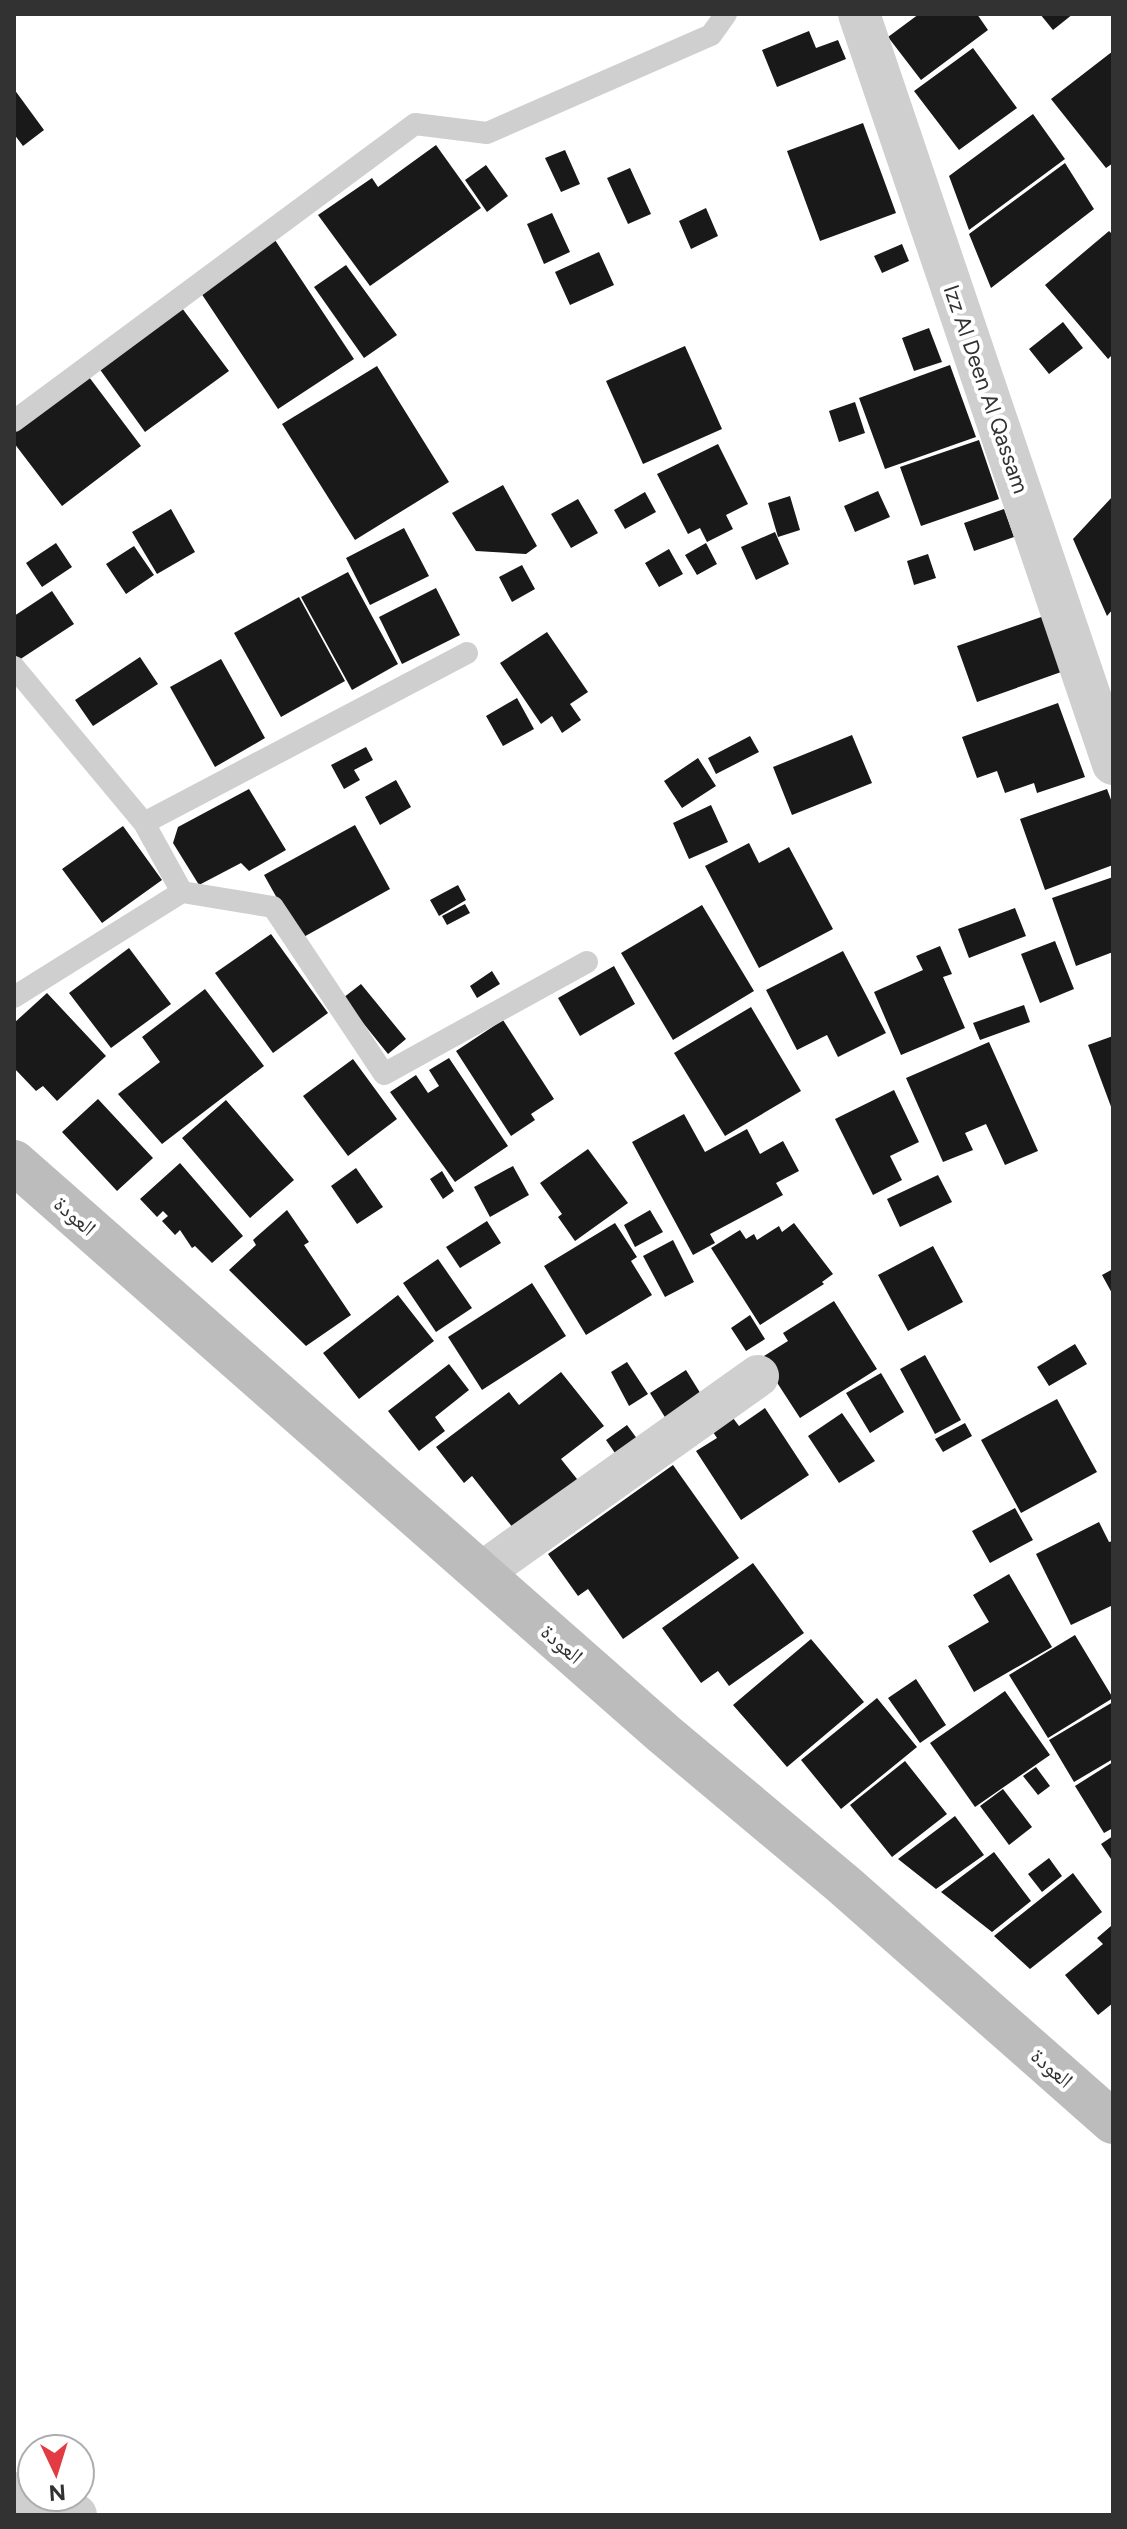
<svg xmlns="http://www.w3.org/2000/svg" width="1127" height="2529" viewBox="0 0 1127 2529" font-family="Figtree,'Noto Naskh Arabic',sans-serif">
  <style>
    .building { fill: #191919 }
    .lines { fill: none; stroke-linecap: round; stroke-linejoin: round }
    .service { stroke: #cfcfcf; stroke-width: 22 }
    .minor { stroke: #cfcfcf; stroke-width: 42 }
    .secondary { stroke: #bcbcbc; stroke-width: 44 }
    .labels { text-anchor: middle; dominant-baseline: central; stroke-width: 8; stroke-linejoin: round; paint-order: stroke }
    .street-label { font-size: 22px; fill: #323232; stroke: #fff }
  </style>
  <rect width="100%" height="100%" fill="#fff"/>
  <path class="building" d="M919 14H977L988 30 921 80 888 37Z
    M1040 14H1073L1053 30Z
    M809 31 816 48 838 40 846 59 777 87 762 50Z
    M973 48 1017 108 959 150 914 91Z
    M1113 51V163L1106 168 1051 99Z
    M14 89 44 130 23 146 14 134Z
    M1033 114 1065 159 969 230 949 176Z
    M863 123 896 213 820 241 787 151Z
    M436 145 481 208 370 286 318 215 372 178 378 187Z
    M565 150 580 184 561 192 545 158Z
    M1065 163 1094 209 991 288 969 234Z
    M486 165 508 196 487 212 465 180Z
    M630 168 651 214 628 224 607 178Z
    M706 208 718 236 691 249 679 221Z
    M552 213 570 252 544 264 527 224Z
    M1109 231 1113 235V354L1108 359 1045 285Z
    M275 240 354 359 278 409 199 290Z
    M902 244 909 261 882 273 874 256Z
    M599 252 614 285 570 305 555 272Z
    M346 265 397 335 364 358 314 287Z
    M179 304 229 371 145 432 96 364Z
    M1063 322 1083 348 1049 374 1029 349Z
    M929 328 942 362 914 371 902 338Z
    M685 346 722 429 643 464 606 381Z
    M950 365 976 437 885 469 859 398Z
    M377 366 449 482 355 540 282 424Z
    M86 373 141 446 62 506 14 443V428Z
    M855 402 865 433 839 442 829 411Z
    M979 440 999 499 921 526 900 467Z
    M718 444 748 504 726 515 733 529 707 542 700 528 688 534 657 474Z
    M503 485 537 546 526 554 476 551 452 513Z
    M878 491 890 517 855 532 844 506Z
    M645 492 656 512 625 529 614 510Z
    M790 496 800 530 778 537 768 503Z
    M1113 496V609L1107 616 1073 539Z
    M578 499 598 533 571 548 551 514Z
    M171 509 195 552 157 574 132 532Z
    M1004 509 1014 537 974 551 964 523Z
    M404 528 429 576 370 605 346 558Z
    M775 532 789 564 756 580 741 547Z
    M56 543 72 567 42 587 26 563Z
    M706 543 717 564 697 575 685 555Z
    M134 546 154 575 126 594 106 564Z
    M669 549 683 574 659 587 645 563Z
    M928 554 936 578 914 585 907 561Z
    M522 565 535 589 512 602 499 577Z
    M348 572 398 664 352 690 301 597Z
    M436 588 460 635 402 664 379 617Z
    M52 591 74 624 19 660 14 653V616Z
    M299 597 345 681 281 717 234 633Z
    M1044 616 1064 671 977 702 957 646Z
    M547 632 588 692 570 704 581 720 562 733 552 716 541 724 500 663Z
    M140 657 158 684 93 726 75 700Z
    M221 659 265 738 215 767 170 687Z
    M517 698 534 729 503 746 486 716Z
    M1058 703 1085 777 1037 793 1034 783 1005 793 997 771 977 778 962 737Z
    M852 735 872 783 792 815 773 767Z
    M750 736 759 752 716 774 708 758Z
    M366 747 373 760 354 770 360 780 344 789 331 765Z
    M698 758 716 786 682 808 664 781Z
    M396 780 411 807 380 825 365 797Z
    M249 789 286 850 249 871 241 863 199 885 173 843 178 827Z
    M1107 789 1113 805V865L1045 890 1020 819Z
    M711 805 728 842 689 859 673 823Z
    M355 825 390 889 300 939 264 875Z
    M123 826 162 880 102 923 62 869Z
    M749 843 759 863 789 847 833 929 759 968 705 866Z
    M1113 877V952L1076 966 1052 898Z
    M458 885 466 900 439 916 430 900Z
    M465 904 470 913 447 925 442 916Z
    M702 905 754 991 673 1040 621 953Z
    M1015 908 1026 936 969 958 958 929Z
    M271 934 328 1013 273 1053 215 973Z
    M1055 941 1074 989 1040 1003 1021 954Z
    M940 946 952 974 943 977 965 1028 901 1055 874 992 923 970 916 956Z
    M129 948 171 1004 111 1048 69 993Z
    M843 951 886 1033 838 1057 827 1035 797 1050 766 990Z
    M614 966 635 1004 580 1036 558 998Z
    M492 971 500 984 477 998 470 986Z
    M361 984 406 1039 388 1054 343 998Z
    M205 989 264 1066 162 1144 118 1094 160 1062 142 1037Z
    M47 993 106 1056 57 1101 43 1086 36 1091 14 1068V1023Z
    M1024 1005 1030 1022 980 1040 973 1023Z
    M751 1007 801 1091 725 1136 674 1053Z
    M503 1020 554 1099 531 1114 535 1120 511 1136 456 1051Z
    M1113 1036V1112L1088 1045Z
    M989 1042 1038 1151 1005 1165 986 1124 965 1133 973 1150 943 1162 906 1078Z
    M449 1058 508 1146 455 1182 390 1092 416 1075 428 1093 439 1086 429 1070Z
    M353 1059 397 1119 348 1156 303 1096Z
    M894 1090 919 1142 890 1156 902 1180 873 1195 835 1119Z
    M98 1099 153 1158 117 1191 62 1132Z
    M226 1100 294 1180 250 1218 182 1138Z
    M684 1114 705 1152 747 1129 760 1154 783 1141 799 1171 776 1183 783 1195 710 1234 715 1243 693 1255 632 1142Z
    M588 1149 628 1203 575 1241 558 1217 562 1214 540 1183Z
    M180 1163 243 1236 212 1263 195 1246 192 1248 180 1230 175 1235 162 1221 168 1216 163 1211 157 1217 140 1199Z
    M513 1166 529 1195 490 1217 474 1187Z
    M356 1168 383 1207 357 1224 331 1186Z
    M442 1171 454 1191 443 1199 430 1179Z
    M938 1175 952 1202 900 1227 887 1199Z
    M287 1210 309 1242 304 1245 351 1315 306 1346 229 1270 256 1245 253 1240Z
    M650 1210 663 1232 635 1247 624 1225Z
    M487 1221 501 1243 460 1268 446 1247Z
    M615 1223 637 1257 631 1261 652 1295 586 1335 544 1266Z
    M794 1223 833 1274 822 1282 824 1284 760 1325 711 1248 740 1230 746 1239 754 1234 757 1240 779 1226 782 1232Z
    M673 1240 694 1282 665 1297 643 1256Z
    M933 1246 963 1302 908 1331 878 1275Z
    M438 1259 472 1308 436 1332 403 1283Z
    M1113 1269V1295L1102 1275Z
    M532 1283 566 1336 482 1390 448 1337Z
    M398 1295 434 1341 359 1399 323 1353Z
    M834 1301 877 1369 800 1418 761 1358 788 1341 783 1333Z
    M750 1315 765 1339 746 1351 731 1328Z
    M1075 1344 1087 1364 1049 1386 1037 1367Z
    M925 1355 961 1420 935 1434 900 1369Z
    M627 1362 648 1394 629 1406 611 1372Z
    M449 1364 469 1390 435 1417 445 1431 419 1451 388 1411Z
    M686 1370 707 1404 671 1427 650 1393Z
    M561 1372 604 1426 561 1459 581 1484 517 1533 472 1476 464 1483 436 1447 509 1392 519 1405Z
    M881 1373 904 1412 870 1433 846 1393Z
    M1057 1399 1097 1472 1021 1513 981 1440Z
    M765 1408 809 1475 741 1520 696 1451 717 1438 713 1432 733 1418 739 1426Z
    M842 1413 875 1461 839 1483 808 1436Z
    M965 1423 972 1436 943 1452 935 1439Z
    M627 1425 638 1440 617 1456 606 1440Z
    M673 1465 739 1558 623 1639 588 1589 578 1596 548 1554Z
    M1015 1508 1033 1540 990 1563 972 1531Z
    M1099 1522 1109 1542 1113 1541V1605L1071 1625 1036 1554Z
    M753 1563 804 1633 729 1686 718 1671 701 1683 662 1628Z
    M1009 1574 1052 1647 974 1692 948 1646 989 1622 973 1595Z
    M1075 1635 1113 1698 1048 1738 1009 1675Z
    M811 1639 864 1702 787 1767 733 1705Z
    M916 1679 946 1725 920 1743 888 1698Z
    M1005 1691 1050 1755 975 1807 930 1743Z
    M877 1698 917 1747 841 1809 801 1760Z
    M1113 1702V1759L1074 1782 1049 1740Z
    M905 1761 947 1814 892 1857 850 1805Z
    M1113 1762V1828L1104 1833 1075 1786Z
    M1036 1767 1050 1786 1038 1795 1023 1776Z
    M1003 1789 1032 1827 1009 1845 980 1806Z
    M955 1816 984 1855 936 1889 898 1859Z
    M1113 1836V1862L1101 1844Z
    M994 1852 1031 1901 992 1932 941 1892Z
    M1049 1858 1062 1876 1042 1892 1028 1874Z
    M1073 1873 1102 1912 1030 1969 994 1936Z
    M1111 1926 1113 2003 1098 2015 1065 1975 1103 1944 1097 1938Z"/>
  <g class="lines">
    <path class="service" d="M14 421 415 124 487 133 711 35 726 14
      M14 667 144 823 182 892
      M144 823 467 653
      M14 997 182 892 273 907 384 1074 587 962"/>
    <path class="minor" d="M859 14 1113 764
      M481 1573 758 1376
      M14 2493 76 2515"/>
    <path class="secondary" d="M14 1162 664 1734 843 1884 1113 2122"/>
  </g>
  <g class="labels">
    <g class="street-label">
      <text transform="translate(986 389) rotate(71)">Izz Al Deen Al Qassam</text>
      <text transform="translate(75 1216) rotate(41)">العودة</text>
      <text transform="translate(562 1644) rotate(41)">العودة</text>
      <text transform="translate(1052 2068) rotate(41)">العودة</text>
    </g>
  </g>
  <rect width="1127" height="2529" fill="none" stroke="#323232" stroke-width="32"/>
  <g transform="translate(56 2473) rotate(176)"><circle r="38" fill="#ffffff" stroke="#adadad" stroke-width="2"/>
  <path d="M0-6L14 30L0 20L-14 30Z" fill="#e23b44"/>
  <text y="-12" font-size="22" font-weight="bold" text-anchor="middle" fill="#323232">N</text>
  </g>
</svg>
